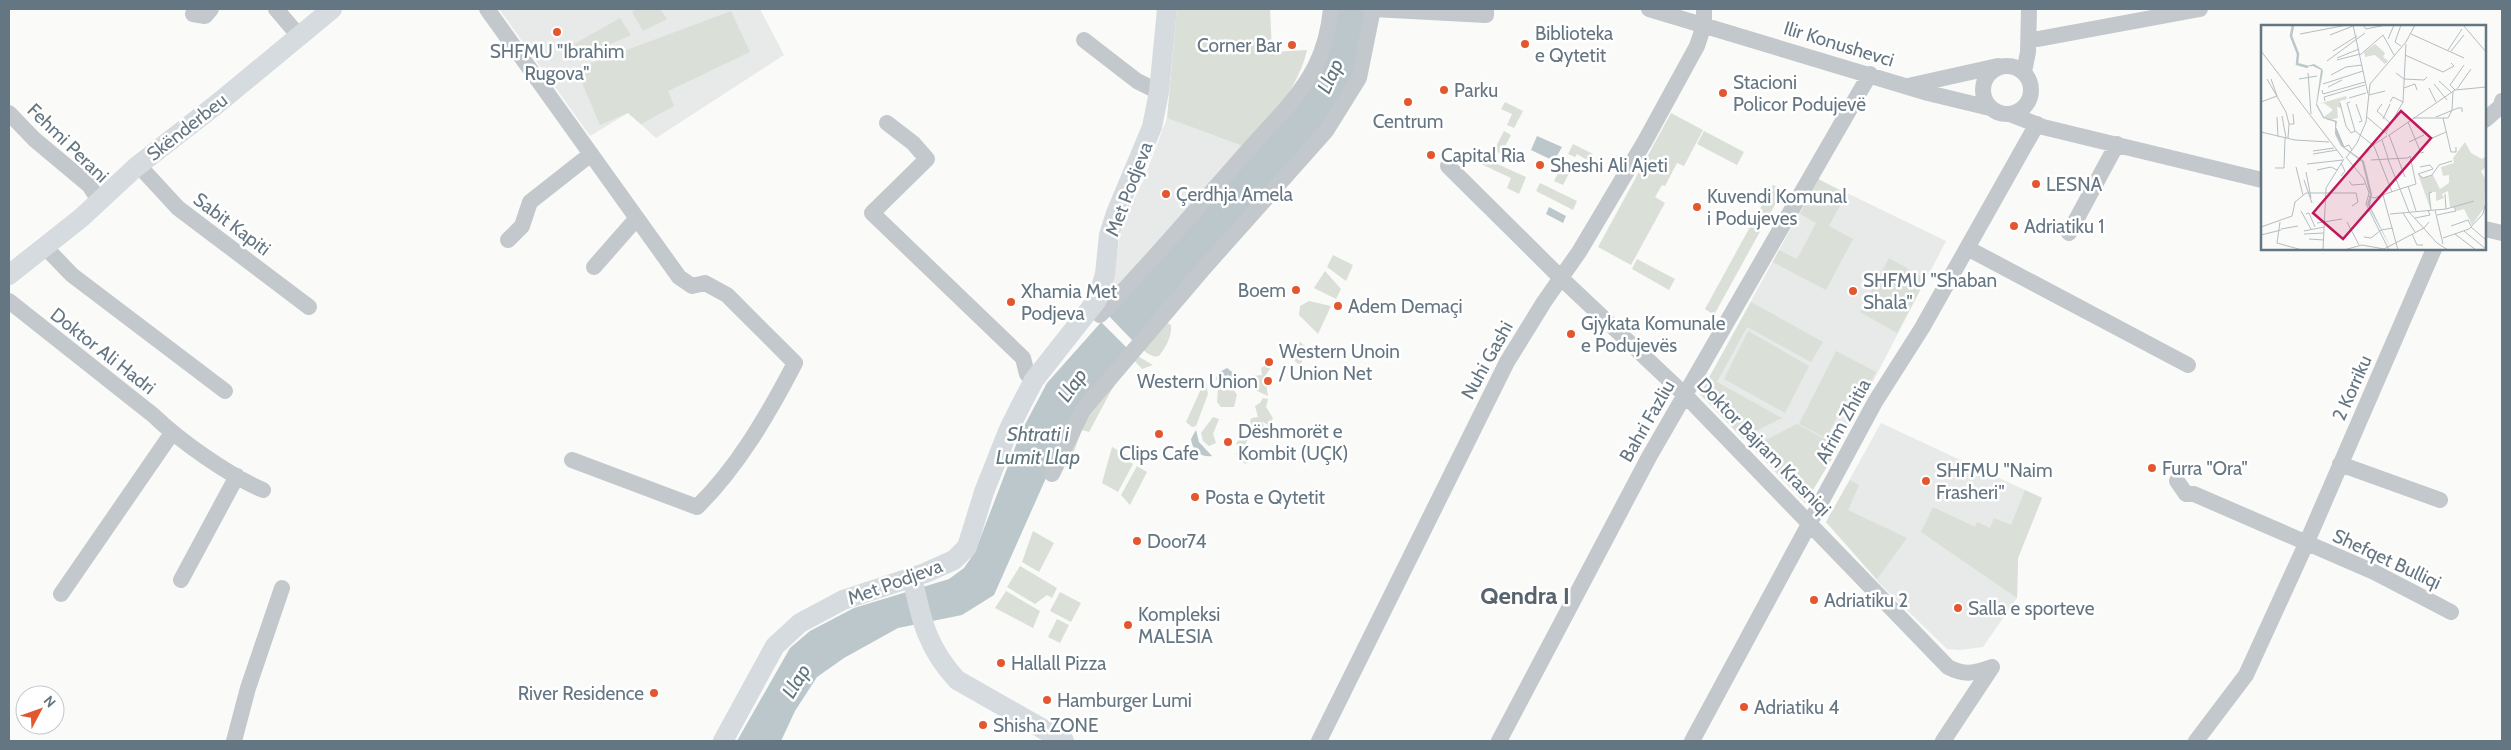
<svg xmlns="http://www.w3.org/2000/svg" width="2511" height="750" viewBox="0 0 2511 750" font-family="Cabin,sans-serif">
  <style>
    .built { fill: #e8e9e9 }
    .green { fill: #dadfd7 }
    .water { fill: #bbc7cb }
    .pier { fill: #fafaf8 }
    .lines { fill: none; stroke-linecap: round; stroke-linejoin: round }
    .minor { stroke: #c3c8cc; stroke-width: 16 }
    .major { stroke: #d6dbdf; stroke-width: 20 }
    .poi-dot { fill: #e4572e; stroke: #fff; stroke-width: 2 }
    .labels { text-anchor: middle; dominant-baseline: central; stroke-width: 5; stroke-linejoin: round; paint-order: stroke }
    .poi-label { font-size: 19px; fill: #657683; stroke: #fff; text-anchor: start }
    .street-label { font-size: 19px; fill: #657683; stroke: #fff }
    .water-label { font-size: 20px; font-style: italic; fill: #60757c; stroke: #fff }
    .district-label { font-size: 24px; font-weight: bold; fill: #57646e; stroke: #fff }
    .inset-river { fill: none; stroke: #bbc7cb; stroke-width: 2.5 }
    .inset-road { fill: none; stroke: #b5bdc2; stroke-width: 1 }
    .view { fill: #c2185b; fill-opacity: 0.15; stroke: #c2185b; stroke-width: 2.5 }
    .inset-edge { fill: none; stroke: #657683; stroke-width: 2.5 }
  </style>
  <rect width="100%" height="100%" fill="#fafaf8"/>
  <path class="built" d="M499 9H760L784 55 656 138 628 113 590 136Z
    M1167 118 1245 147 1111 293 1122 223 1144 179Z
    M1818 179 1946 241 1839 447 1805 503 1700 394Z
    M1881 423 2042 498 2018 558 2017 598 1983 647 1960 650 1947 649 1880 584 1826 522Z"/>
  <path class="green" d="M637 9H660L667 19 643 31 632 12Z
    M1177 9H1270L1272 52 1307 50C1298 89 1271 118 1245 147L1167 118Z
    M731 11 750 52 668 91 674 106 641 124 628 113 600 125 576 69Z
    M620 18 631 35 569 62 562 51Z
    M1505 102 1523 111 1514 128 1507 125 1512 114 1501 109Z
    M1671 113 1703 130 1684 166 1677 163 1665 186 1662 185 1655 197 1665 203 1631 265 1598 247Z
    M1504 131 1511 135 1501 154 1494 150Z
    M1704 131 1744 152 1737 165 1697 144Z
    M1573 144 1593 154 1589 161 1577 154 1575 157 1568 154Z
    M1484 158 1526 177 1519 194 1507 188 1511 178 1481 164Z
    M1564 161 1573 166 1563 185 1554 181Z
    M1818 179 1846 194 1829 226 1853 239 1826 290 1773 262 1779 250 1797 259 1816 223 1800 214Z
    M1540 183 1577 201 1573 210 1536 191Z
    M1773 185 1783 190 1714 315 1705 309Z
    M1333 255 1353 265 1346 281 1327 267Z
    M1889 258 1926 279 1897 333 1860 312Z
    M1637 259 1675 279 1669 290 1632 269Z
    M1325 271 1341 289 1336 299 1314 288Z
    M1309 301 1331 306 1318 334 1299 315 1300 306Z
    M1751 302 1823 342 1811 362 1747 327 1717 382 1782 418 1742 438 1700 394Z
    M1166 322 1171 325C1172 337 1166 347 1159 356 1152 358 1145 352 1140 347Z
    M1748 331 1809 366 1785 413 1724 379Z
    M1300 342 1308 349 1300 366 1292 358 1299 348 1296 345Z
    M1836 351 1876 372 1865 393 1853 387 1826 438 1799 424Z
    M1134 354 1153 365 1142 369 1132 358Z
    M1268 364 1270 369 1265 376 1268 396 1255 390 1253 376 1262 375 1261 368Z
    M1124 371 1111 391 1089 432 1082 430 1068 467 1059 464 1080 419Z
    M1205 380 1208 394 1196 426 1192 427 1186 422Z
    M1225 384 1231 386 1237 395 1234 407H1221L1217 402 1218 389Z
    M1263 398 1268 399 1266 407 1273 418 1269 426 1262 421 1264 426 1262 428 1255 426 1252 428 1250 420 1252 418 1258 417 1255 406 1260 403Z
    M1213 417 1219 419 1213 434 1216 443 1209 446 1203 441 1201 433Z
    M1797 424 1839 447 1805 503 1752 447Z
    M1246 435 1248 439 1245 445 1254 454 1249 462 1245 464 1236 454 1242 447 1236 444 1239 439Z
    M1112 447 1128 456 1126 460 1133 464 1118 492 1102 483Z
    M1137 466 1147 472 1130 505 1121 495Z
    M1850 480 1859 485 1848 510 1907 538 1877 579 1826 522Z
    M2025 490 2042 498 2018 558 2017 598 1921 532 1933 507 1975 527 1977 522 1990 528 1994 518 2011 525Z
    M1033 531 1054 543 1039 572 1022 562Z
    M1020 566 1057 588 1052 598 1047 595 1035 604 1007 587Z
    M1006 591 1040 611 1033 628 995 608Z
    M1060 592 1081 603 1071 622 1050 611Z
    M1057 619 1069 625 1060 643 1048 637Z"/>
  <path class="water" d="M1335 9H1368L1352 82 1337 110 1074 415 994 595 962 615 898 628 844 658 817 677 795 711 781 741H737L790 648 810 631 854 608 949 579 964 568 975 552 1021 432 1047 383 1289 111Z
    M1537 136 1562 147 1554 161 1531 150Z
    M1549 207 1566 216 1563 223 1546 214Z
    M1227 368 1236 375 1240 384 1237 385 1228 375 1218 381 1216 379 1218 373Z
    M1196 430 1199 442 1212 456C1201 458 1192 450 1191 439Z"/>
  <path class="pier" d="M1107 314 1133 341 1127 348 1100 321Z"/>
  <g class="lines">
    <path class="minor" d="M276 9 299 36
      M487 9 679 277 692 286 705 283 727 295 795 363C769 413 738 467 697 507L572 460
      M1373 9 1486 15V9
      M1649 9 1928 93 1990 108
      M193 14 205 16 211 9
      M2029 37 2038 39 2200 9
      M1084 40 1137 81 1159 92
      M1983 90a24 24 0 1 1 48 0a24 24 0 1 1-48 0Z
      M2024 72 2028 52 2029 9
      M1908 86 1998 66
      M9 113 34 139 89 185 100 202
      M2010 114 2043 127 2262 180
      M2485 120 2501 106 2502 101
      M887 123 913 143 927 159 872 213 1023 358 1027 374 1034 380
      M1448 166 1561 278 1685 395 1948 667C1965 676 1975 673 1992 667
      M136 167 142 169 178 208 309 307
      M2485 229 2502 233
      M2069 233 2117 144
      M508 240 522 226 530 202 591 154
      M45 247 72 275 225 391
      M1967 248 2188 365
      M594 267 637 218
      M9 301 153 415C180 441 228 475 263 490
      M1100 315C1150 264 1196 209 1243 156 1267 128 1298 100 1315 67 1324 49 1329 29 1331 9
      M2340 464 2440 500
      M1052 474 1083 410 1204 268 1326 131 1359 78 1373 9
      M2177 481 2186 494H2194L2374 572 2451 612
      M181 580 237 476
      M61 594 172 433
      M234 741 248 688 282 588
      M1319 741 1507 362 1544 302 1579 252 1645 141 1697 46 1704 25V9
      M1499 741 1649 457 1870 74
      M1692 741 1875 402 1922 328 2037 124
      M1943 741 1992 667
      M2196 741 2246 675 2306 544 2434 249"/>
    <path class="major" d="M9 275 81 218 136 167 217 104 332 9
      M912 577C921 619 927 648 957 680L1064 741
      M723 741 775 646 800 623 843 600 925 573 954 560 967 547 984 492 1009 429 1022 403 1034 380 1097 300 1105 274 1109 235 1116 213 1152 127 1159 92 1167 9"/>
  </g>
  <g class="poi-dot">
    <circle cx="557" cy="32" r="5"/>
    <circle cx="1525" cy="44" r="5"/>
    <circle cx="1292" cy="45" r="5"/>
    <circle cx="1444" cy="90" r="5"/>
    <circle cx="1723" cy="93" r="5"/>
    <circle cx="1408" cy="102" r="5"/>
    <circle cx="1431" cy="155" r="5"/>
    <circle cx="1540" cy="165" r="5"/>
    <circle cx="2036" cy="184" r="5"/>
    <circle cx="1166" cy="194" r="5"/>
    <circle cx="1697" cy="207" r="5"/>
    <circle cx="2014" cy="226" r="5"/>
    <circle cx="1296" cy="290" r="5"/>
    <circle cx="1853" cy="291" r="5"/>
    <circle cx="1011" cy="302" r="5"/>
    <circle cx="1338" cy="306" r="5"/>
    <circle cx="1571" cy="334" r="5"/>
    <circle cx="1269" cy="362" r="5"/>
    <circle cx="1268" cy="381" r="5"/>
    <circle cx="1159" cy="434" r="5"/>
    <circle cx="1228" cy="442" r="5"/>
    <circle cx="2152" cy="468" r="5"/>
    <circle cx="1926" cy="481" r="5"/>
    <circle cx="1195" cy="497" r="5"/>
    <circle cx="1137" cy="541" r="5"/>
    <circle cx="1814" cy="600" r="5"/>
    <circle cx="1958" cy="608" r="5"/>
    <circle cx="1128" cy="625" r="5"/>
    <circle cx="1001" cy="663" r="5"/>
    <circle cx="654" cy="693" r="5"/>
    <circle cx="1047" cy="700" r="5"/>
    <circle cx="1744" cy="707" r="5"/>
    <circle cx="983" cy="725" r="5"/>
  </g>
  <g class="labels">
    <g class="poi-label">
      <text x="1535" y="33">Biblioteka<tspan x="1535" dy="22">e Qytetit</tspan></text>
      <text x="1282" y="45" text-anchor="end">Corner Bar</text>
      <text x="557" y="51" text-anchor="middle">SHFMU "Ibrahim<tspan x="557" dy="22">Rugova"</tspan></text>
      <text x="1733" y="82">Stacioni<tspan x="1733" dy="22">Policor Podujevë</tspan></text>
      <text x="1454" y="90">Parku</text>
      <text x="1408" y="121" text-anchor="middle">Centrum</text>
      <text x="1441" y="155">Capital Ria</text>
      <text x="1550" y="165">Sheshi Ali Ajeti</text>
      <text x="2046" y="184">LESNA</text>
      <text x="1176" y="194">Çerdhja Amela</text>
      <text x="1707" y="196">Kuvendi Komunal<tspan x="1707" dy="22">i Podujeves</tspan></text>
      <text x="2024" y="226">Adriatiku 1</text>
      <text x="1863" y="280">SHFMU "Shaban<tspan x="1863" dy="22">Shala"</tspan></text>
      <text x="1286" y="290" text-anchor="end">Boem</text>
      <text x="1021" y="291">Xhamia Met<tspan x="1021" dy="22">Podjeva</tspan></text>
      <text x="1348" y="306">Adem Demaçi</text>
      <text x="1581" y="323">Gjykata Komunale<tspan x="1581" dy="22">e Podujevës</tspan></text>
      <text x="1279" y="351">Western Unoin<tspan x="1279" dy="22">/ Union Net</tspan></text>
      <text x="1258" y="381" text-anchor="end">Western Union</text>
      <text x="1238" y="431">Dëshmorët e<tspan x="1238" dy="22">Kombit (UÇK)</tspan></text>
      <text x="1159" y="453" text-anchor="middle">Clips Cafe</text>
      <text x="2162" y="468">Furra "Ora"</text>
      <text x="1936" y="470">SHFMU "Naim<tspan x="1936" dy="22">Frasheri"</tspan></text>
      <text x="1205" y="497">Posta e Qytetit</text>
      <text x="1147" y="541">Door74</text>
      <text x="1824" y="600">Adriatiku 2</text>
      <text x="1968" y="608">Salla e sporteve</text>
      <text x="1138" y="614">Kompleksi<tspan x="1138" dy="22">MALESIA</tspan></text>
      <text x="1011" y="663">Hallall Pizza</text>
      <text x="644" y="693" text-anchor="end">River Residence</text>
      <text x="1057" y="700">Hamburger Lumi</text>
      <text x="1754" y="707">Adriatiku 4</text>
      <text x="993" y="725">Shisha ZONE</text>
    </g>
    <g class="street-label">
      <text transform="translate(1839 44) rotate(17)">Ilir Konushevci</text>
      <text transform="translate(187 127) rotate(-38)">Skënderbeu</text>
      <text transform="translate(68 143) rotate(44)">Fehmi Perani</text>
      <text transform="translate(1129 189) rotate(-69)">Met Podjeva</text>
      <text transform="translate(232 224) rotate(37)">Sabit Kapiti</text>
      <text transform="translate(103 351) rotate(38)">Doktor Ali Hadri</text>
      <text transform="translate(1487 360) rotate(-61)">Nuhi Gashi</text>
      <text transform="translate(2352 388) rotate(-66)">2 Korriku</text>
      <text transform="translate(1647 421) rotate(-60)">Bahri Fazliu</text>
      <text transform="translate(1843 421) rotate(-61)">Afrim Zhitia</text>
      <text transform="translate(1764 447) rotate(46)">Doktor Bajram Krasniqi</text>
      <text transform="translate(2387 559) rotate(25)">Shefqet Bulliqi</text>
      <text transform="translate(895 582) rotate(-20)">Met Podjeva</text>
    </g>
    <g class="water-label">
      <text transform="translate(1330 76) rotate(-65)">Llap</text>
      <text transform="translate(1072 385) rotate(-55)">Llap</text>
      <text x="1038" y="434">Shtrati i<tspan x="1038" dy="23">Lumit Llap</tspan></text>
      <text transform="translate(796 681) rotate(-59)">Llap</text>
    </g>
    <g class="district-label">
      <text x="1525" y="595">Qendra I</text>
    </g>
  </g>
  <g transform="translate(2261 25)">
    <rect width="225" height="225" fill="#fafaf8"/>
    <path d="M114 19 124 28 122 32 127 36 124 39 114 30 104 32 103 27ZM85 71 86 74 79 76 80 83 76 82 77 93 67 95 63 92 72 85 63 78 57 79ZM204 117 210 128 221 134 225 131V142L220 146 224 154 223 183 211 200 203 184 196 186 193 182H189L187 166 181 169 183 173 175 176V167H169V183L157 149 162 153 172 150 179 164 188 158V150L182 151 180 142 193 138 192 133Z" fill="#dadfd7"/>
    <path d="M53 39 61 44 62 46 56 79 63 92 76 96 75 103 83 122 103 136 111 169 109 181 131 225 106 179 109 170 101 137 80 121 74 109V97L62 93 55 80 60 45 52 41 42 42Z" fill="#bbc7cb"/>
    <path class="inset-river" d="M32 0 30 11 37 29 36 39 47 42"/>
    <path class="inset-road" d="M92 0 107 69M102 0 105 4 125 0M140 0 134 17 140 21M202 0 225 27M39 9 86 0M150 9 203 33M69 10 92 1M127 14 133 0M187 25 201 4M0 26 82 133M72 26 96 11M190 26 203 10M99 30 122 10 133 30M144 30 182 47 193 41 190 38M76 33 98 24M76 35 99 29M66 36 104 8M47 48 50 89M135 48 143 54 163 55 166 52M70 50 85 42 101 40M6 54 25 87 28 99 27 113M10 54 16 71M38 54 56 51M178 56 190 67M62 59 102 46M173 59 186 75M67 62 81 55M143 63 154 59 156 65M168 63 175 77M196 64 210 44M61 65 62 69 104 57M194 65 189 60 203 40M108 70 124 66M88 73 105 68M64 76 63 72 104 60M0 77 16 71M89 77 86 78 94 106 113 121 131 167M129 77 132 72 142 77M79 78 85 101 90 108 94 106M95 79 101 96 98 97M121 79 116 86 130 99M21 91 25 113M16 92 17 112M106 92 126 109M175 92 197 83H201V87M152 93H182L190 127H195V122M182 93H187L191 85 192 66M122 94 129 79M147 97 160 128 163 127M28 99H33L32 89M75 103 83 122 88 120 91 125M0 107 34 115 68 117M125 107 142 77 145 19M128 110 144 152M127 111 194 65 225 62M169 114 185 107M148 117 163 110M105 125 126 111M52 126 73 123M52 129 76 125M85 132 103 154 108 168 105 179 128 225M85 133 96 118 105 97 109 59 145 17 154 0M110 135 127 134 147 133 149 131 155 159 139 164 128 137 127 134V133L121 115M46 139 82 135M35 142 42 170M159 142 169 140 172 144M14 143H23L24 113M56 145 70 142 76 145M45 147 50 173M157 149 162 153 171 150 178 140 191 136M157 149 172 144M80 151 84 146 80 138M43 155 51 178M88 156 91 160 104 159M147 161 155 186M184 169 185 184M122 170 137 225M107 171 113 173 139 164 148 187 176 218 187 225M170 185 168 168 171 167M174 185 182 219M40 186 50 204M142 188 154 207M45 189 48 188 54 202M129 189 185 184 213 176M176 190 195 186 193 182M154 193 169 190 167 185M86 197 98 220M56 198 81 194M190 201 207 195 210 201M0 202 31 191 34 177 45 168H95L97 177 91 181M210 202 225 215M20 204 37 201M43 206 63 202M203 206 225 224M43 209 63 208M151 209 156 220H162M194 209 215 225M0 210 20 205M103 212 110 213 120 205 132 203M182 213 208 204 222 189 224 180M48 214 63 215M16 218 41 225M16 218 19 197M62 225 65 163 83 134M83 225 101 220 123 224 163 203 168 197"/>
    <path class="view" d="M140 86 170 113 82 214 52 188Z"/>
    <rect width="225" height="225" class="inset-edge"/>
  </g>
  <rect width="2511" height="750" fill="none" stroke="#657683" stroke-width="20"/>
  <g transform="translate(40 710) rotate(49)"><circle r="24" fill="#ffffff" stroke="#c1c8cd"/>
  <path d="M0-4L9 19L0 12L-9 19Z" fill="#e4572e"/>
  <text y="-8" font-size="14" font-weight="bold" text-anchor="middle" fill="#657683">N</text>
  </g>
</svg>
